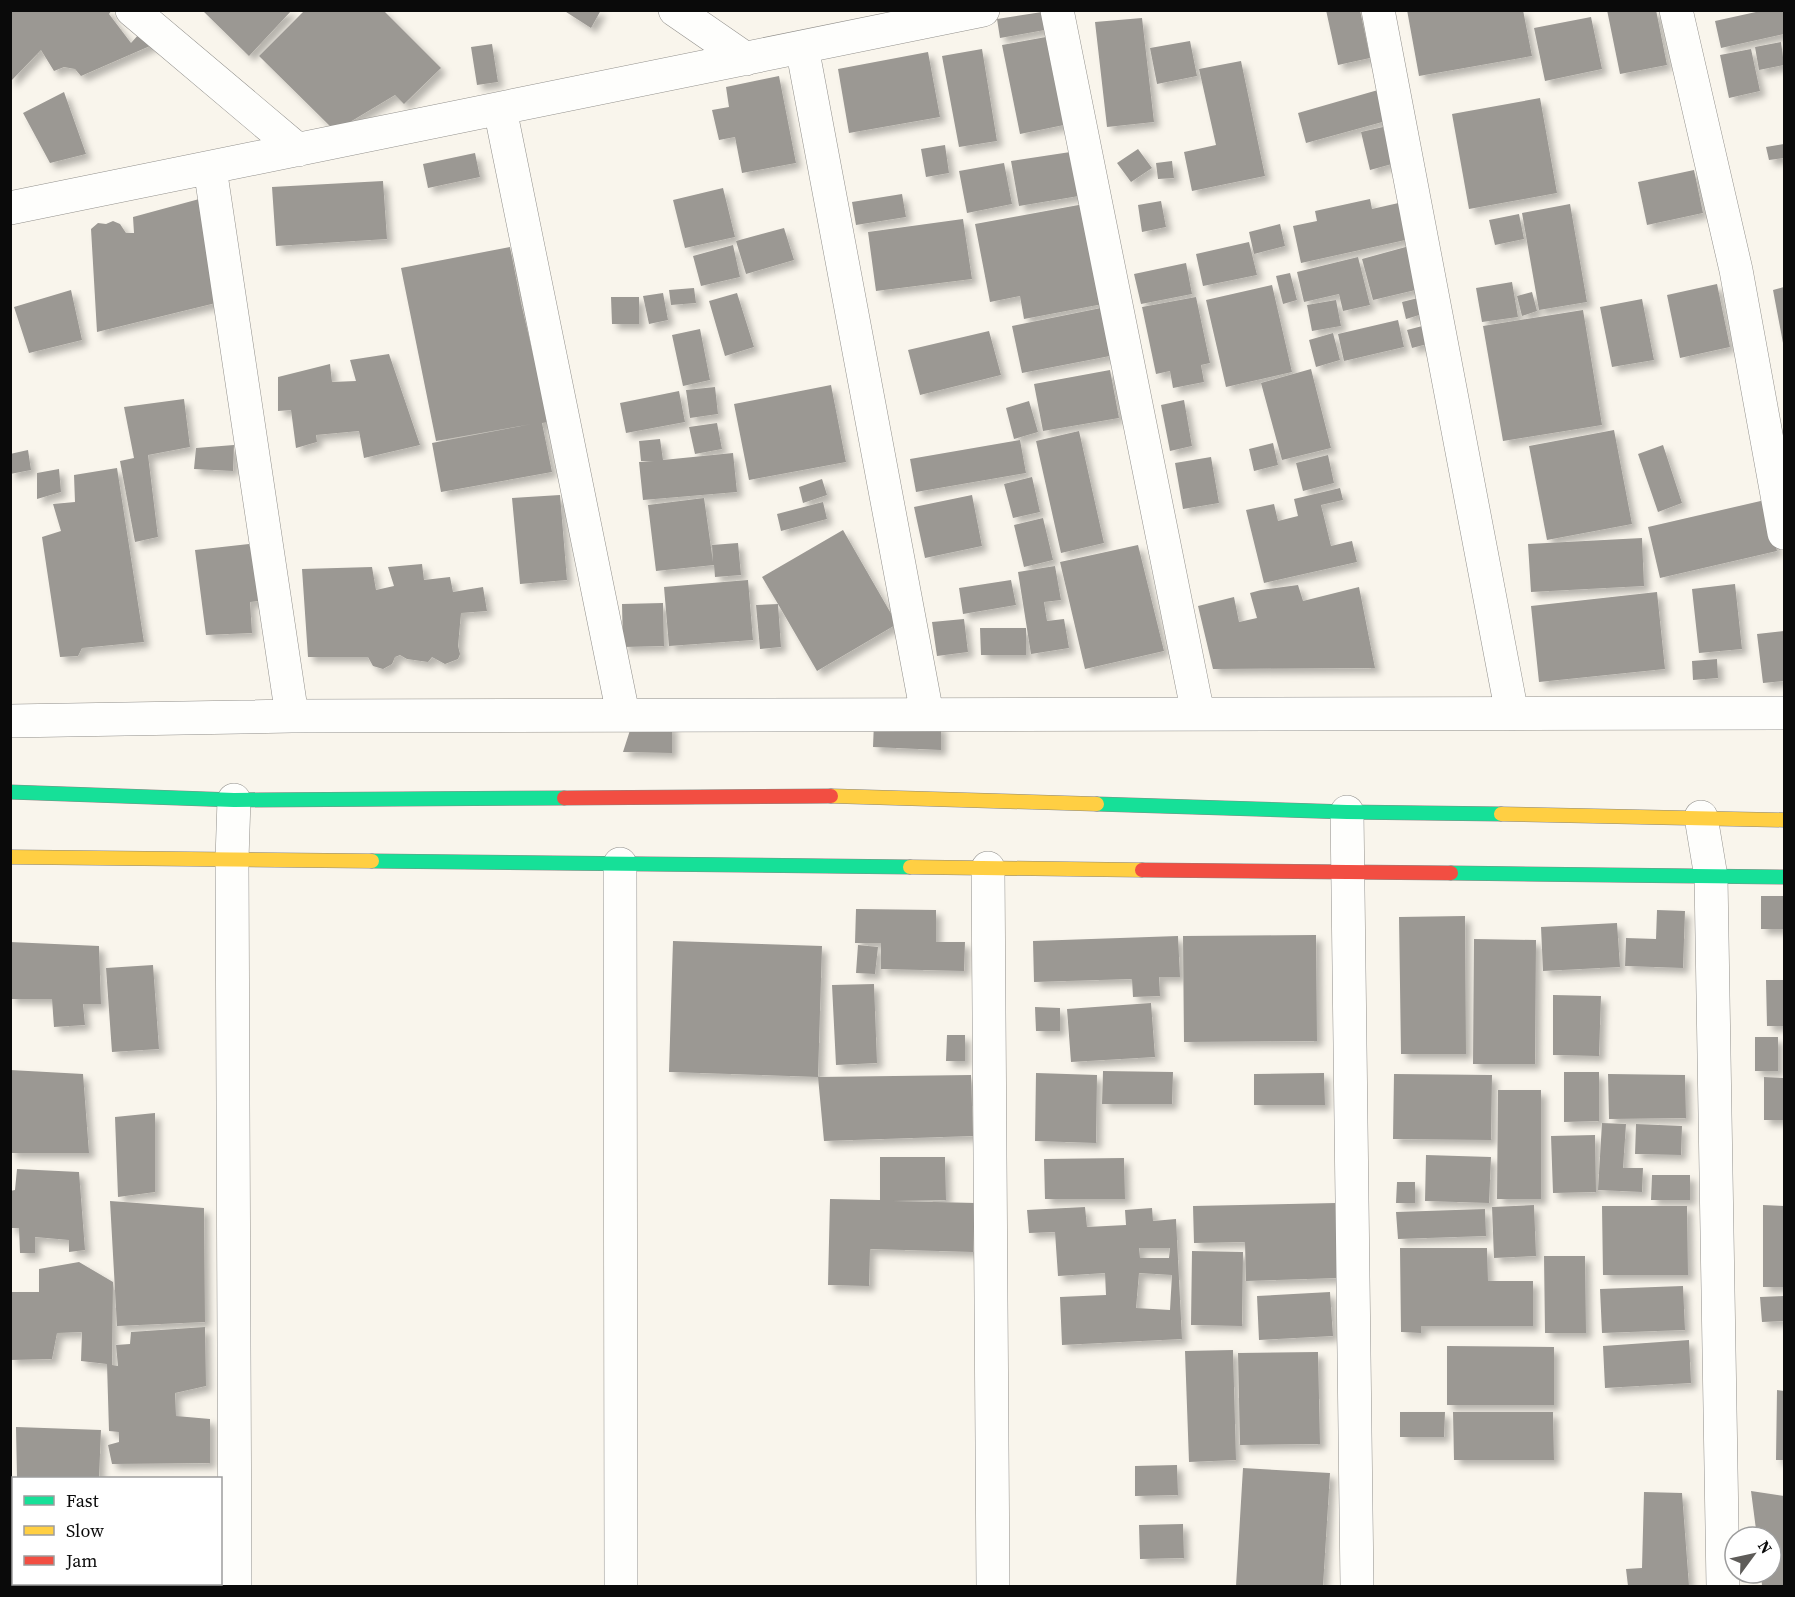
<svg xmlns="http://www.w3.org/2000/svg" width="1795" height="1597" viewBox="0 0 1795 1597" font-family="'Source Serif 4',serif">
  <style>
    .building { fill: #9b9893; fill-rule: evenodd; filter: url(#shadow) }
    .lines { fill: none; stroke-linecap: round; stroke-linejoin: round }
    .street-casing { stroke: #92908c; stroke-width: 34 }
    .fast-casing { stroke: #888682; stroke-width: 15 }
    .slow-casing { stroke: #888682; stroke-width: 15 }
    .jam-casing { stroke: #888682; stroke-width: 15 }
    .street { stroke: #fefefc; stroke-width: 33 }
    .fast { stroke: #16e098; stroke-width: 14 }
    .slow { stroke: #ffcf43; stroke-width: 14 }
    .jam { stroke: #f24e42; stroke-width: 14 }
  </style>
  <defs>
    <filter id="shadow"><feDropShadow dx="5.5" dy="5.5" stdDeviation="3" flood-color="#0004"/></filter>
  </defs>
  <rect width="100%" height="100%" fill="#f9f5ec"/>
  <path class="building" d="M10 10H112L109 14 131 43 148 24 166 39 81 76 75 69 64 67 54 71 41 50 10 82Z
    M202 10H292L249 56Z
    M305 10H383L441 68 404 104 395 95 335 131 259 56Z
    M563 10H601L591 28Z
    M1326 10H1360L1370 58 1338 65Z
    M1407 10H1523L1532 56 1419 76Z
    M1607 10H1656L1667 65 1620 74Z
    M1765 10H1784V34L1721 48 1715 21Z
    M1042 12 1045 30 1000 38 997 19Z
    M1591 17 1602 69 1545 81 1534 28Z
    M1142 18 1154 122 1107 127 1095 22Z
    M1046 37 1064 125 1020 134 1002 45Z
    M1190 41 1197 76 1157 84 1150 48Z
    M1781 42 1784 65 1759 70 1755 47Z
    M492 44 498 82 477 85 471 47Z
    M982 49 997 141 959 147 942 56Z
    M1751 49 1760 91 1729 98 1720 55Z
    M928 52 940 117 849 133 838 69Z
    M1241 61 1265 176 1192 191 1184 152 1216 145 1199 69Z
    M779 76 796 163 742 173 735 137 719 140 712 110 729 107 726 87Z
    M1378 90 1386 121 1306 143 1298 113Z
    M64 92 86 154 50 163 23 113Z
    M1540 98 1557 193 1469 209 1452 114Z
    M1383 127 1392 164 1370 170 1361 132Z
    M1784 144V158L1769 160 1766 147Z
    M945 145 949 173 926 177 921 149Z
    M1138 149 1152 168 1131 182 1117 163Z
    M1077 151 1085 195 1019 206 1011 161Z
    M475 153 480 177 428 188 423 164Z
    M1172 161 1174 178 1158 179 1156 163Z
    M1004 163 1012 204 967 213 959 171Z
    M1694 170 1703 213 1647 225 1638 182Z
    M383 181 387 239 276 246 272 187Z
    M723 188 735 237 685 248 673 200Z
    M902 194 906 217 856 225 852 202Z
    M214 195 224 301 97 332 91 229 98 223 106 224 113 221 120 224 126 233H134L133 217Z
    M1370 199 1372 209 1403 202 1410 239 1301 263 1293 226 1317 221 1315 211Z
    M1161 201 1166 227 1142 232 1138 205Z
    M1084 204 1103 304 1024 319 1020 296 990 302 975 224Z
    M1570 204 1587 302 1539 310 1522 213Z
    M1519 214 1524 239 1495 245 1489 220Z
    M963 219 972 279 876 291 868 232Z
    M1280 224 1285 246 1254 254 1249 232Z
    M784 228 794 260 746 274 736 241Z
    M1249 242 1257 275 1203 286 1196 254Z
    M733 245 740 277 701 286 693 256Z
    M1413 245 1424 288 1373 300 1362 259Z
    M510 247 521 303 549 422 542 423 552 472 441 492 432 443 532 424 436 441 401 268Z
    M1358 257 1370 305 1343 311 1339 294 1304 302 1297 272Z
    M1186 263 1192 294 1141 304 1134 274Z
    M1290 273 1297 300 1283 304 1276 276Z
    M1512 282 1518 317 1482 322 1476 288Z
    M1717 284 1730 347 1680 358 1667 295Z
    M1272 285 1292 372 1226 387 1206 300Z
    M1784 287V343H1783L1773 290Z
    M694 288 696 303 671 305 669 290Z
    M71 290 82 340 29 353 14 307Z
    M1532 292 1537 311 1522 316 1517 296Z
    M663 293 668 320 649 324 643 296Z
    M737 293 754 347 725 356 709 301Z
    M611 297H639V324H612Z
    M1196 297 1210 363 1201 365 1204 382 1173 388 1170 371 1156 374 1142 307Z
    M1422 297 1426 313 1406 319 1402 302Z
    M1642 299 1654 360 1612 367 1600 307Z
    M1336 300 1341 326 1312 331 1307 305Z
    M1101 308 1110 356 1022 373 1012 326Z
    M1583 310 1602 425 1503 441 1483 326Z
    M1398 320 1404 347 1344 361 1338 334Z
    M1430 324 1435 342 1412 348 1407 330Z
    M700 329 710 380 683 386 672 335Z
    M989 331 1001 375 920 395 908 350Z
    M1333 333 1340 360 1316 367 1309 340Z
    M389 354 420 445 364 458 359 431 316 435 317 442 296 448 291 410 278 411V377L330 364 332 382 356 381 350 360Z
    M1311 369 1331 448 1282 460 1261 383Z
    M1110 370 1119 418 1043 431 1034 384Z
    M831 385 846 462 749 480 734 404Z
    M715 387 718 414 690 418 686 390Z
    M679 391 685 422 626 433 620 403Z
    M184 399 190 447 148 455 158 537 135 542 120 461 134 458 124 407Z
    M1184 400 1192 446 1170 451 1161 405Z
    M1029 401 1038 432 1014 439 1006 408Z
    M717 423 722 449 695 454 689 427Z
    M1614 430 1632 524 1547 540 1529 446Z
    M1079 431 1104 543 1061 553 1036 441Z
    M660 439 663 460 733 453 737 492 643 500 639 462 654 461H641L639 441Z
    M1020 440 1026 473 916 492 910 459Z
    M1273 443 1278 465 1254 471 1249 449Z
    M234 445 233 471 194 469 196 448Z
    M1663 445 1682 503 1658 512 1638 454Z
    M28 450 31 470 10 474V454Z
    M1328 455 1334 483 1303 491 1296 463Z
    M1211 457 1219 503 1183 509 1175 463Z
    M117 468 144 642 82 648 78 656 60 657 42 537 61 531 53 504 75 502 74 475Z
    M59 469 61 492 37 499V473Z
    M1032 477 1040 512 1013 518 1004 484Z
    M822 479 827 495 803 503 799 487Z
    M1340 488 1343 500 1321 505 1331 546 1352 541 1357 562 1264 583 1246 510 1274 504 1278 521 1298 516 1294 499Z
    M560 495 567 580 520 584 512 498Z
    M972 495 982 546 925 558 914 507Z
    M704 498 713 562 712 545 738 543 741 575 715 577 714 565 656 571 648 505Z
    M1765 500 1777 551 1660 578 1648 527Z
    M823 502 827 519 781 531 777 514Z
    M1043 518 1053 560 1024 567 1014 525Z
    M843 530 897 624 817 671 778 604 781 647 760 649 756 605 778 604 762 577Z
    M1642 538 1644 586 1531 592 1528 544Z
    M249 544 266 600 250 602 252 633 206 635 195 550Z
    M1138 545 1164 651 1085 669 1060 562Z
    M422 564 424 580 450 577 453 592 483 587 487 611 461 613 458 646 460 654 458 659 445 664 432 657 428 662 407 659 400 655 395 657 392 664 383 669 373 666 368 657H308L302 569 372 567 376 590 394 586 388 567Z
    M1055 566 1061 600 1044 602 1047 621 1064 619 1069 648 1031 654 1018 572Z
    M748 580 753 640 669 646 664 587Z
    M1011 580 1016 605 963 614 959 588Z
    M1735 584 1742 649 1699 653 1692 589Z
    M1298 585 1303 601 1359 587 1375 668 1213 669 1198 606 1234 597 1239 622 1257 618 1250 593 1261 590Z
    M1657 592 1665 669 1539 682 1531 606Z
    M663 603 664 646 623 647 622 604Z
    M964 619 968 652 937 656 932 622Z
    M980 628H1026V655H981Z
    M1784 631V681L1763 683 1757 634Z
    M1717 659 1718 678 1693 680 1692 661Z
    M874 722 941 725V750L873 747Z
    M632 724H672V753L623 752Z
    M1761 896H1784V929H1761Z
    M856 909 936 910V942H965L964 971 881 969V943H855Z
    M1657 910 1685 911 1683 968 1625 966 1626 938 1656 939Z
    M1465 916 1466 1054H1401L1399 917Z
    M1617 923 1620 967 1543 971 1541 927Z
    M1316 935 1317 1041 1184 1042 1183 936Z
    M1178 936 1180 977H1159L1160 996 1133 997 1132 979 1034 982 1033 941Z
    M1474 939 1536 940 1535 1064H1473Z
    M673 941 822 946 818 1077 669 1072Z
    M10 942 99 946 101 1004H83L85 1025 54 1027 52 999H10Z
    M858 945 878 947 875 974 856 973Z
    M153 965 159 1049 112 1052 106 968Z
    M1766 980H1784V1026H1767Z
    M874 984 877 1063 836 1065 832 985Z
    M1553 995 1601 996 1599 1056 1553 1055Z
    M1151 1003 1155 1057 1071 1062 1067 1009Z
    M1035 1007 1060 1008V1031H1036Z
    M947 1035H965V1061H946Z
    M1755 1037H1778V1071H1755Z
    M10 1070 83 1074 89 1153H10Z
    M1103 1071 1173 1072 1172 1104H1102Z
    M1564 1072H1599V1121L1564 1122Z
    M1036 1073 1097 1075 1096 1143 1035 1141Z
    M1324 1073 1325 1105H1254V1074Z
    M1394 1074 1492 1075 1491 1140 1393 1139Z
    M1608 1074 1685 1075 1686 1118 1609 1119Z
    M971 1075 973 1136 824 1141 818 1077Z
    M1764 1077 1784 1078V1120H1764Z
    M1498 1090H1541V1199H1497Z
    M155 1113V1192L118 1197 115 1117Z
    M1602 1123 1626 1124 1623 1168H1643L1642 1192 1598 1190Z
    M1636 1124 1682 1126 1681 1155 1635 1154Z
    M1595 1135 1596 1192 1553 1193 1551 1136Z
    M1426 1155 1491 1157 1489 1203 1425 1201Z
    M880 1157H945L946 1200 893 1201 975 1203 973 1252 870 1249 869 1286 828 1285 830 1199 880 1200Z
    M1124 1158 1125 1199H1045L1044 1159Z
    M17 1169 79 1172 85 1250 69 1252V1240L35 1237V1253H20L19 1228H10V1191L15 1190Z
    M1652 1175H1690V1200H1651Z
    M1397 1182H1415V1203H1396Z
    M110 1201 204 1208 205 1322 117 1326Z
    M1336 1203 1338 1278 1246 1281 1245 1242 1194 1243 1193 1206Z
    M1534 1205 1536 1256 1494 1258 1492 1207Z
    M1763 1205 1784 1206V1287H1763Z
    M1602 1206H1687L1688 1275H1603Z
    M1085 1207 1087 1227 1126 1225 1125 1210 1152 1208 1153 1221 1176 1219 1182 1339 1062 1345 1060 1297 1106 1295 1105 1273 1058 1276 1055 1232 1029 1233 1027 1210ZM1139 1248H1170L1169 1258H1140ZM1139 1273 1172 1275 1170 1310 1136 1308Z
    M1485 1209 1486 1236 1398 1239 1396 1212Z
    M1400 1248H1487L1488 1281H1533V1326H1421V1333L1401 1332Z
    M1192 1251 1243 1252 1242 1326 1191 1325Z
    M1544 1256H1585L1586 1333H1545Z
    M79 1262 113 1282 112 1365 118 1366 116 1345 130 1344 131 1332 205 1327 206 1386 175 1393 176 1416 210 1419V1463L112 1464 108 1445 119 1442V1432L109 1431 107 1364 81 1361 82 1332 57 1333 52 1359 10 1360V1292H39V1269Z
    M1683 1286 1685 1330 1602 1333 1600 1289Z
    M1330 1292 1333 1336 1259 1340 1257 1296Z
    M1784 1296V1321L1762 1322 1760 1297Z
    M1689 1340 1691 1383 1605 1388 1603 1346Z
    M1447 1346 1554 1347V1405H1447Z
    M1233 1350 1236 1460 1189 1462 1185 1351Z
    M1318 1352 1320 1444 1240 1445 1238 1353Z
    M1777 1390 1784 1391V1460H1776Z
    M1400 1412H1445L1444 1437H1400Z
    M1453 1412H1553L1554 1460H1454Z
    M16 1427 101 1430 99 1478H17Z
    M1177 1465 1178 1495 1135 1496V1466Z
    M1243 1468 1330 1473 1323 1586H1236Z
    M1751 1491 1784 1496V1586H1762L1761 1573H1771V1537H1757Z
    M1644 1492 1682 1493 1689 1586H1628L1626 1569 1642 1568Z
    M1183 1524 1184 1558 1140 1559 1139 1525Z
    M21 1584H88V1586H21Z"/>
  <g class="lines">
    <defs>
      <path id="street" d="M132 10 298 150
        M675 10 746 59
        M1057 10 1198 714
        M1378 10 1512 714
        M1676 10 1736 270 1784 533
        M802 47 927 714
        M500 109 623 714
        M210 168 292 716
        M10 208 983 10
        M10 721 292 716 1784 713
        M234 800 232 859 235 1586
        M1347 812 1357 1586
        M1701 817 1711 877 1723 1586
        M620 864 621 1586
        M988 868 993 1586"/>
      <path id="fast" d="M10 792 234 800 564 798
        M1097 804 1347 812 1501 814
        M372 861 910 867
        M1451 873 1784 877"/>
      <path id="slow" d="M831 796 1097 804
        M1501 814 1784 820
        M10 857 372 861
        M910 867 1142 870"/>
      <path id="jam" d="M564 798 831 796
        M1142 870 1451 873"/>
    </defs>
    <use href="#street" class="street-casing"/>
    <use href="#fast" class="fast-casing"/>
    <use href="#slow" class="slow-casing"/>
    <use href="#jam" class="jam-casing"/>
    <use href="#street" class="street"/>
    <use href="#fast" class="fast"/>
    <use href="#slow" class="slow"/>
    <use href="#jam" class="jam"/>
  </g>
  <rect width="1795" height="1597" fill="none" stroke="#0a0a0a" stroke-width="24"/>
  <rect x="12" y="1477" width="210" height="108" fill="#ffffff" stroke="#9d9d9d" stroke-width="1.5"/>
  <rect x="24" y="1496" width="30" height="9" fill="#16e098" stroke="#9d9d9d" stroke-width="1.5"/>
  <text x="66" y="1507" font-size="18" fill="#0a0a0a">Fast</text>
  <rect x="24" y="1526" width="30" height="9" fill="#ffcf43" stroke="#9d9d9d" stroke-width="1.5"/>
  <text x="66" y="1537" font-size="18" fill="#0a0a0a">Slow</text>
  <rect x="24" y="1556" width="30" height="9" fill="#f24e42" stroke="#9d9d9d" stroke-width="1.5"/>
  <text x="66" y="1567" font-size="18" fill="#0a0a0a">Jam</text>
  <g transform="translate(1753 1555) rotate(57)"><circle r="28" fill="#ffffff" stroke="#9d9d9d" stroke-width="1.5"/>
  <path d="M0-4.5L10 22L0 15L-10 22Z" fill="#5e5c59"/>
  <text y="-9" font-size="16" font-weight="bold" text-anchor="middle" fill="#0a0a0a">N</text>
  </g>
</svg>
